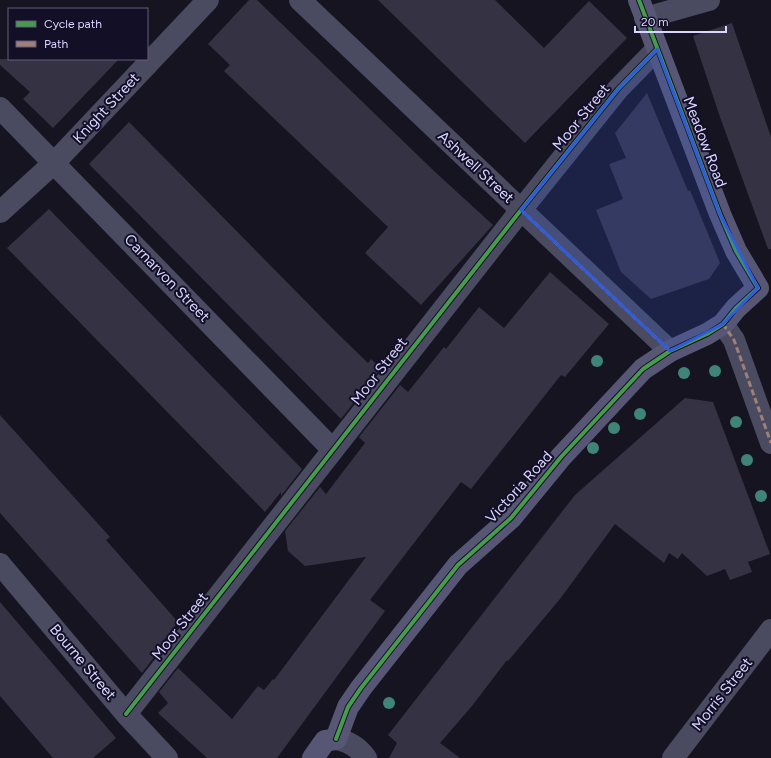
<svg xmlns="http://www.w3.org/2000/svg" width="771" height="758" viewBox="0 0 771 758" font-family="Figtree,sans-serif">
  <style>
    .building { fill: #353243 }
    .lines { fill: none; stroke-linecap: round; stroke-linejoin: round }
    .street { stroke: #4a4a61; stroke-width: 22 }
    .secondary { stroke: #575674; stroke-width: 22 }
    .quiet { stroke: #9e8076; stroke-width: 3; stroke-dasharray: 6 3; stroke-linecap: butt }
    .cycleway-casing { stroke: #130f26; stroke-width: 6 }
    .cycleway { stroke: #469c4c; stroke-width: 4 }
    .tree { fill: #3f8477 }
    .marked { fill: #305cdc; fill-opacity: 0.2; stroke: #305cdc; stroke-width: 3; stroke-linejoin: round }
    .labels { text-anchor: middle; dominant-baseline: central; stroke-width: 4; stroke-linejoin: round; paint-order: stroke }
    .street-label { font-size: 15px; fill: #d9d5ff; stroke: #130f26 }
  </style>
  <rect width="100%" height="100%" fill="#161421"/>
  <path class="building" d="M249 0H257L433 170 493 225 421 305 365 253 388 227 224 71 230 65 208 44Z
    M378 0H495L544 48 589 1 627 38 525 143Z
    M732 23 771 137V249H768L720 117 693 36Z
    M0 59H119L53 128 23 99 30 92 0 65Z
    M647 93 688 191 690 190 720 263 709 279 651 299 621 272 596 210 623 199 609 164 626 158 615 133Z
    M129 122 335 331 368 363 371 359 381 368 341 419 89 164Z
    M49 209 302 469 281 496V492L265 512 7 248Z
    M550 272 609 324 565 377 561 375 471 489 461 482 370 600 385 611 277 758H207L158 713 168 703 159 692 178 668 232 719 258 686 264 690 273 679 274 680 366 557 305 566 288 551 285 531 320 487 326 494 365 443 359 437 400 385 408 392 444 347 446 349 479 307 504 328Z
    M685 398 713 402 770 554 748 562 752 572 730 580 725 569 707 576 682 553 678 559 669 553 664 563 615 524 560 599 508 661 507 660 472 706 440 743 460 758H389L397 743 388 735 575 495Z
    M0 415 110 537 106 540 178 622 157 649 159 651 142 673 0 513Z
    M0 602 116 738 93 758H53L0 696Z"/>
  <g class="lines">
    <path class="street" d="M300 0 670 351
      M645 18 709 0
      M0 108 333 450
      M0 212 55 162 208 0
      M723 324 734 340 771 443
      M0 564 126 714 167 758
      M126 714 521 210 618 89 657 49
      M336 739C348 741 359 748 366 758
      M673 758 771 630"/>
    <path class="secondary" d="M639 0 720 214 736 251 758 288
      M313 758 325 741 336 739 348 707 361 688 458 565 511 518 561 457 643 369 670 351 707 334 723 324 736 308 758 288"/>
    <path class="quiet" d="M521 210 670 351
      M723 324 734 340 771 443"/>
    <defs>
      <path id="cycleway" d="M639 0 720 214 736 251 758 288
        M126 714 521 210 618 89 657 49
        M336 739 348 707 361 688 458 565 511 518 561 457 643 369 670 351 707 334 723 324 736 308 758 288"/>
    </defs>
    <use href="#cycleway" class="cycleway-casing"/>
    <use href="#cycleway" class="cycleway"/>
  </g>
  <g class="tree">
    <circle cx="597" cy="361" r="6"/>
    <circle cx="715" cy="371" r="6"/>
    <circle cx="684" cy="373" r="6"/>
    <circle cx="640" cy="414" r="6"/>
    <circle cx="736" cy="422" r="6"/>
    <circle cx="614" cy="428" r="6"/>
    <circle cx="593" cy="448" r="6"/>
    <circle cx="747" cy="460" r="6"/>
    <circle cx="761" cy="496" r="6"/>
    <circle cx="389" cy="703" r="6"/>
  </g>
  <path class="marked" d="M657 49 720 214 758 288 723 324 670 351 521 210 618 89Z"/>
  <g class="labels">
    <g class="street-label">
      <text transform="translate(106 108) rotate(-47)">Knight Street</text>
      <text transform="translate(581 117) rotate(-51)">Moor Street</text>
      <text transform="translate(705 142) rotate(69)">Meadow Road</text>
      <text transform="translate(476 167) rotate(43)">Ashwell Street</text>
      <text transform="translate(167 278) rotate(46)">Carnarvon Street</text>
      <text transform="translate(379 371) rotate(-52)">Moor Street</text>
      <text transform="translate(519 487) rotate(-48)">Victoria Road</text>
      <text transform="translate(180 626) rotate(-52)">Moor Street</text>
      <text transform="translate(83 662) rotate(50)">Bourne Street</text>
      <text transform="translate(722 694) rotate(-52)">Morris Street</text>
    </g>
  </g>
  <rect x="8" y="8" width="140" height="52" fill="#130f26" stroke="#625e7d"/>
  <rect x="16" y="21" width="20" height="6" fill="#469c4c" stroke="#625e7d"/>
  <text x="44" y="28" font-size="12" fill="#d9d5ff">Cycle path</text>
  <rect x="16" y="41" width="20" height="6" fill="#9e8076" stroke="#625e7d"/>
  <text x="44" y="48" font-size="12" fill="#d9d5ff">Path</text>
  <path d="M635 26v6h91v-6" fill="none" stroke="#d9d5ff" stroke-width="2"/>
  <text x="641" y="26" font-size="12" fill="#d9d5ff" stroke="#130f26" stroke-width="3" paint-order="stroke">20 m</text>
</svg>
